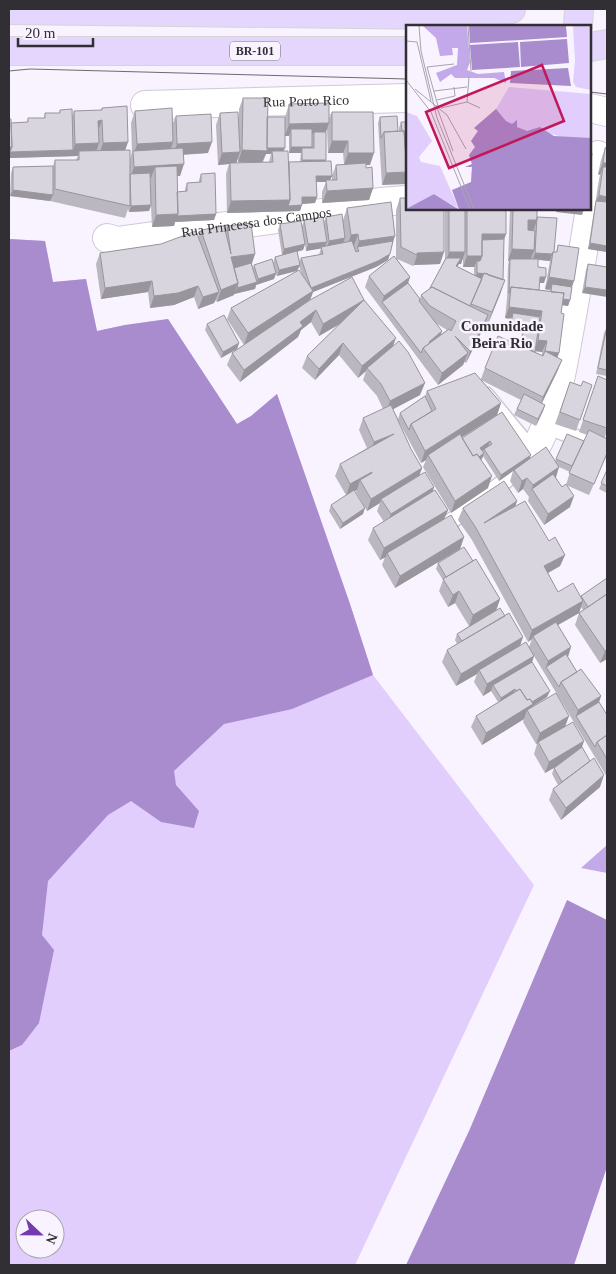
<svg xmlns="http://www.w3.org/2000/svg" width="616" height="1274" viewBox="0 0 616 1274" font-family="'Times New Roman',serif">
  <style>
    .green { fill: #e1cefd; fill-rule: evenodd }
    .forest { fill: #c3a8ea }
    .water { fill: #a88ccd }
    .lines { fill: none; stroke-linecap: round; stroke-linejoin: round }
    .service-casing { stroke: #cecad4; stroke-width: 18 }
    .minor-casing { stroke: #cecad4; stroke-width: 30 }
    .trunk-casing { stroke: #d6d5d6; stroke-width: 30 }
    .service { stroke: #fff; stroke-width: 15 }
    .minor { stroke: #fff; stroke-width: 28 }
    .trunk { stroke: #e4d6fc; stroke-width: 28 }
    .tram { stroke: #6d6a70; stroke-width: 1 }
    .wall { fill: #bbb7c0; fill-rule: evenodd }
    .shaded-wall { fill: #98959c }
    .building { fill: #d9d5df; stroke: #98959c }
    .labels { text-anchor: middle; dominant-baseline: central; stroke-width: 5; stroke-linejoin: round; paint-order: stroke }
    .shield { fill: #f8f3fe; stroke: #6d6a70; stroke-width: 1 }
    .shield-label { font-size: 12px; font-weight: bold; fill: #312f33 }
    .street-label { font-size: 14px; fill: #312f33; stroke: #f8f3fe }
    .neighbourhood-label { font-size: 15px; font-weight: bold; fill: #312f33; stroke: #f8f3fe }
    .inset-road { fill: none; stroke: #a8a5ad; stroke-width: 1 }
    .view { fill: #c2185b; fill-opacity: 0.15; stroke: #c2185b; stroke-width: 2.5 }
    .inset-edge { fill: none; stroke: #312f33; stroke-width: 2.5 }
  </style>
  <rect width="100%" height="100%" fill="#f8f3fe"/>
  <path class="green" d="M9 239 45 241 53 282 86 279 97 331 125 325 168 319 237 424 251 416 277 394 350 604 373 675 534 885 355 1265H9V1051L22 1045 9 605ZM25 1219H55V1249H25Z"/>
  <path class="forest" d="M607 845V873L581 868Z"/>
  <path class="water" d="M9 239 45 241 53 282 86 279 97 331 125 325 168 319 237 424 251 416 277 394 350 604 373 675 292 709 224 724 174 771 176 785 199 811 194 828 161 822 131 801 108 815 48 881 42 935 54 950 39 1023 22 1045 9 1051Z
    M567 900 607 920V1167L574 1265H406L469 1131Z"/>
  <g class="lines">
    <defs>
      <path id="service" d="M547 426 607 450
        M450 522 533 460V452L486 395"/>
      <g id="minor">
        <path id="s1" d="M145 105 407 98"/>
        <path d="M590 108 607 112"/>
        <path d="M590 208 598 155"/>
        <path id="s2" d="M107 238 117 241 336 211 380 202 407 200"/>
        <path d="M533 452C554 417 561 378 568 338 576 295 583 252 590 209"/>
      </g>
      <path id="trunk" d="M9 10 436 15 511 9
        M578 26 579 9
        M590 47 607 44
        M9 51H407"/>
    </defs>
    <use href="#service" class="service-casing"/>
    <use href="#minor" class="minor-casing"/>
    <use href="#trunk" class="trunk-casing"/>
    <use href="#service" class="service"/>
    <use href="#minor" class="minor"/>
    <use href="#trunk" class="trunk"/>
    <path class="tram" d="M9 71 30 69 407 79
      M590 92 607 94"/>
  </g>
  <path class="wall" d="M243 98 267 117H285L289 104 329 119 332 112 370 165H366V168L373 188 369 200 322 203V192L326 182H316L317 197 315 203 302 204 300 211 227 213 226 174 229 164 218 165 216 125 220 113 239 118V109ZM327 128 328 153H343L344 164 336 165 332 176V180H330L332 176 326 161V132ZM285 136H289V153H301L300 162H289L284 151ZM266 154H271L269 162H263ZM238 158V162H252L236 163Z
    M102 108 130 159 132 152 131 123 135 111 172 125 176 116 208 153 184 155 180 176H177V192L185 191V189L187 183 199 182V180L201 174 216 214 214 220 175 222 174 226 152 227 151 206 149 211 129 212 128 209 125 218 50 201 10 196 11 173 13 167 53 166 55 160H76L78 156 9 158V119L11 123 27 122 28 118H44L45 113H59L60 110 72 117 74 111 101 110Z
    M380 117 398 131H399V128L401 122H407L382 185 378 123Z
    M607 147V252L588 249 599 179 600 175 598 174 601 160 605 148Z
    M400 198 440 264 414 265 413 266 397 259 410 277 408 283 420 299 421 295 430 288 445 260V209H506V234L504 239 501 292 488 324 485 323 466 363 464 362 463 365 438 385 365 287 369 276 396 259V210ZM463 258V267H474V275L457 266 459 264H461ZM437 324 447 330 441 334Z
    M347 208 393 241 388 260 376 267 313 292 310 300H364L393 347 420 395 393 409 398 419 400 413 425 396 427 391 481 379 485 368 520 346 522 332 509 330 511 319 505 318 507 299 508 265 509 261H508L510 209H537V218L554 252H556L558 245 572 287 570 300 568 306 562 305 561 313 559 353 557 358 562 360 557 372 542 403 545 405 543 411 536 426 514 415 521 400 481 380 501 403 497 415 462 437V438L502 412 529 459 555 461 567 434 584 441 587 435 579 432 598 376 607 380V430L605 437 607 455 589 495 566 485 570 507 544 525 528 501 529 497 523 489 518 493 510 481 513 471 499 481 483 456 481 460 488 488 451 513 423 467 426 460 421 463 398 420 411 449 422 468 419 476 434 487 433 491 448 510 444 519 464 537 460 549 395 588 382 565 385 557 380 560 368 540 373 528 384 522 377 511 380 503 367 511 356 492 357 490 354 491 363 514 340 529 329 511 331 505 346 495 335 476 340 464 367 448 359 430 363 418 383 409 377 396 363 380 366 371 358 378 339 355 315 380 302 368 307 356 340 324 319 336 311 322 301 330 298 337 240 382 227 365 232 353 244 345 227 319 231 308 302 275 299 266 277 276 276 274 274 279 256 285 255 289 234 294V295L217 302 216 300 214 303 198 309 194 297 174 305 150 308 148 292 101 299 96 264 100 253 161 244 198 237 201 230 225 232 227 226 255 254 252 264 253 268 254 265 273 263 275 257 282 255 278 230 280 224 302 226 304 220 324 222 326 217 343 220ZM305 244 306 251 321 248 319 255 301 258 299 262 297 252 303 250ZM538 260 550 261 545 289 550 290V291L539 290 540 283H544L538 267ZM535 351 542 352V355L535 352ZM559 467 570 472 566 485 562 487 556 478Z
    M588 264 607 267 582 293 586 270Z
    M207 324 239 343 237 349 221 358 205 330Z
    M607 327V376L596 374 604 333Z
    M570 382 581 386 592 385 576 431 555 424Z
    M607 470V493L599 489Z
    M517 501 515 507 549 541 565 555 560 566 548 573 558 592 581 596 607 578V659L600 663 575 625 579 613 583 610 581 607 579 613 558 625 571 647 568 657 577 672 601 696 599 702 607 715V777L534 656 532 662 547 697 533 706 532 707 566 726 582 747 600 787 561 820 549 800 553 789 558 785 552 774 554 768 557 766 545 773 534 754 537 744H536L523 722 524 719 482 745 471 727 476 716 498 702 491 691 483 696 474 682 477 674 456 686 442 662 447 650 457 644 455 640 457 634 469 626 455 603 448 607 439 591 443 580 436 569 438 563 473 561 500 599 496 610 520 645 529 647 532 639 528 642 472 540 458 520 463 508Z"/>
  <path class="shaded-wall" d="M102 120 98 132V121Z
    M329 123 325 135 314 132 312 135 291 136V129L289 136H285L289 124Z
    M332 141H348L343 153H328Z
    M128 142 124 154 99 155 103 143Z
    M173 142 169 154 133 156 137 144Z
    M212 142 208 153 173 155 177 144Z
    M99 143 95 155 79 151 78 156 9 158 10 152 73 150 75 144Z
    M9 147H12L9 155Z
    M291 147H312L309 153 302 148 301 153H289Z
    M265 148H285L282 154 272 151 271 154H266L262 162H238L242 150Z
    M240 152 236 164 230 163 229 164 218 165 222 153Z
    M348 153H374L370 165H344Z
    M302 160H326L324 166H300Z
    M603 163H607V176L603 167 600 175 598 174Z
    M184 164 180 176 155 177V167L151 178 130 179 134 167Z
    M407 172V184L382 185 386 173Z
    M316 176H332L329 182H314Z
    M373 188 369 200 322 203 327 191Z
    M13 190 53 195 50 201 10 196Z
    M599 195 607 197V209L596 201Z
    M302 197H317L315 203 300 204Z
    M290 200 302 205 300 211 227 213 231 201Z
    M151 205 149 211 129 212 131 206Z
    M557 209H584L582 215 556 212Z
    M178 214H216L214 220 175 222 174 226 152 227 156 215Z
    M528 220H537L533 232H524Z
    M358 234 354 246 347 247 351 235Z
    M482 234H506L502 246H480Z
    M395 236 391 248 359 251 357 247 359 241Z
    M345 238 343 244 327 247 329 241Z
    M327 242 324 248 306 251 308 244Z
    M590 243 607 246V252L588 249Z
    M305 244 303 250 282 255 284 249Z
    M512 249 534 250 530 261 510 259 509 261H508Z
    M444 252 440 264 414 265 417 255V253Z
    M449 252H465L461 264H459L454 272 445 264Z
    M535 253 552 254 550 261 533 259Z
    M255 254 251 265 227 269 231 257Z
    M390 254 388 260 376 267 313 292 309 303 244 345 248 333 310 288Z
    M467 256H482L478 267 477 261 474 267H463Z
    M300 265 297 271 277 276 279 270Z
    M276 273 274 279 256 285 258 279Z
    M477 273 488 274 486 280H474Z
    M410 277 406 289 382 302 384 296Z
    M540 277H546L544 283H538Z
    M549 277 574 281 570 293 552 284 550 290 545 289Z
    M505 280 501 292 488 324 492 312Z
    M152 281 148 292 101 299 105 288Z
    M257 282 255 289 234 294 237 288Z
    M238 283 234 295 217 302 221 290Z
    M198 286 194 297 174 305 150 308 154 296Z
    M585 287 607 290V297L582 293Z
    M219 292 214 303 198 309 203 297Z
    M550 297 570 300 568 306 548 303Z
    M364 300 360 312 319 336 323 324Z
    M509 307 542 311 538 323 513 313 511 319 505 318Z
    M316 310 311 322 301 330 298 337 240 382 244 370 300 322Z
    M488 315 484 327 466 363 470 351Z
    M442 331 440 337 427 348 429 342Z
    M396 338 392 349 367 368 366 371 358 378 362 366Z
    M538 340 547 341 542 352 534 351Z
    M239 343 237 349 221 358 223 352Z
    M343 343 339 355 315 380 319 369Z
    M545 351 559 353 555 364Z
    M468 353 463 365 438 385 442 373Z
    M562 360 557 372 539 409 543 397Z
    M425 383 420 395 386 413 390 401Z
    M501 403 497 415 429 458 428 455 426 460 421 463 425 451Z
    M545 405 543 411 536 426 538 419Z
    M394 434 369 454 374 442Z
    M490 441 488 447 478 454 480 448Z
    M484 453 482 459 469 468 471 462Z
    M531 455 529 461 514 470 513 471 499 481 501 475Z
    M559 467 555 479 532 489 529 497 533 485Z
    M422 468 418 479 381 499 380 503 367 511 371 499Z
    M372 472 367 483 360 480 357 490 346 496 350 484Z
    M492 476 488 488 451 513 455 501Z
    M527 478 523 489 518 493 522 481Z
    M434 487 430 499 386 526 391 514Z
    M574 496 570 507 544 525 548 514Z
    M517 501 513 512 484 523Z
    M365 508 363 514 340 529 343 523Z
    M448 510 443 522 387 553 386 557 380 560 384 548Z
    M464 537 460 549 395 588 400 576Z
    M565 555 560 566 539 578 544 566Z
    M459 591 455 603 448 607 453 595Z
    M500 599 496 611 469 627 473 615Z
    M583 601 579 613 535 638 533 636 532 639 528 642 532 630Z
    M523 637 519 649 479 670 477 674 456 686 461 674Z
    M571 647 567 659 546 667 548 661Z
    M607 650V659L600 663 605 651Z
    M534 656 530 668 493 685 491 691 483 696 487 684Z
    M515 689 513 695 499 704 501 698Z
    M550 691 547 697 533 706 530 714 527 710 524 719 482 745 486 733 525 706Z
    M601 696 597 708 576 716 578 710Z
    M569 716 565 727 538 742 536 744 540 733Z
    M584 741 580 753 545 773 549 762Z
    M604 775 600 787 561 820 566 808Z"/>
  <path class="building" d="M243 98H268L267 151 242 150Z
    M329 103V123L289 124V104Z
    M127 106 128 142 103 143 102 120 98 121 99 143 75 144 74 111 102 110V108Z
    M172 108 173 142 137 144 135 111Z
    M72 109 73 150 10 152 12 147 11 123 28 122V118H45V113H60V110Z
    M238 112 240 152 222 153 220 113Z
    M332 112H373L374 153H348V141H332Z
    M211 114 212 142 177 144 176 116Z
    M397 116 398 131 384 132 381 138 380 117Z
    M267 117H285V148H267Z
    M9 119H11L12 147H9Z
    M401 122H407V178H405L407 172 404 131H402Z
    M291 129H312V147H291Z
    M404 131 407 172 386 173 384 132Z
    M314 132H326V160H302V148H314Z
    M607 147V163H603L605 148Z
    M183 148 184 164 134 167 133 151Z
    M130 150V206L55 189V160H79V151Z
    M272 151H288L290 200 231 201 230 163 273 162Z
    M592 153 590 173V154Z
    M331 161 332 176H316L317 197H302V205L288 206 290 200 289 162Z
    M366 163V168L372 167 373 188 327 191 326 180H337L336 165Z
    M53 166V195L13 190V167Z
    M177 166 178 214 156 215 155 167Z
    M603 167H607V197L599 195Z
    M150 173 151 205 131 206 130 174Z
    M215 173 216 214 177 216 178 214 177 192 187 191V183L201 182V174Z
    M400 198H407V209H444V252L417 253V255L401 247Z
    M596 201 607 202V246L590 243Z
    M391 202 395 236 359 241 358 234 351 235 347 208Z
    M449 209H465V252H449Z
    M467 209H506V234H482V256H467Z
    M513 209H537V220H528V230L535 231 534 250 512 249Z
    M342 214 345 238 329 241 326 217Z
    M323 217 327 242 308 244 304 220Z
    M537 217 557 218 554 252H553L552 254 535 253Z
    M301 221 305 244 284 249 280 224Z
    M251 223 255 254 231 257 238 283 221 290 201 230 224 226 231 254 227 226Z
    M196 231 219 292 203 297 198 286 178 293 154 296 152 281 105 288 100 253 161 244Z
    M504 239 503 280 488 275V274L477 273V261H480L482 256V240Z
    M352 241 356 252 359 251 357 247 393 241 390 254 378 261 311 288 301 258 323 254 321 247Z
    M558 245 579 248 574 281 549 277 553 252H557Z
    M297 251 300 265 279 270 275 257Z
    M394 256 410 277 384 296 369 276Z
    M446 258H461L456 266 482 279 470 306 432 287 430 288Z
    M272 259 276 273 258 279 254 265Z
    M510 259H538V267L546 268V277H540L539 290 511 287 509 293Z
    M251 263 257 282 237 288 238 283 234 268Z
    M588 264 607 267V290L585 287Z
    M299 270 313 291 248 333 231 308Z
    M484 273 505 280 492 312 471 304Z
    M352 277 364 300 396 338 362 366 343 343 319 369 307 356 364 300 323 324 316 310 300 322 303 326 244 370 232 353 310 300Z
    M408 283 420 299 419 301 442 331 429 342 430 343 423 348 421 353 382 302Z
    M552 284 572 287 570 300 563 299 564 293 551 292Z
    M432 287 488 315 470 351 455 336 468 353 442 373 423 348 449 329 451 331 456 321 430 306 421 295Z
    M511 287 564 293 561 313 564 314 559 353 545 351 547 341 538 340 542 311 509 307Z
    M513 313 540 317 535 352 521 346 524 326 511 324Z
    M224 315 239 343 223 352 207 324Z
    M607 327V370L598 368Z
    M498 336 543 356 545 351 562 360 543 397 485 368Z
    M399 341 408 352 425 383 390 401 381 384 367 368Z
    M475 373 501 403 425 451 411 424 436 409 427 391Z
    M598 376 607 380V428L583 420Z
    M583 381 592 385 580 420 560 412 570 382 581 386Z
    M524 394 545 405 538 419 517 409Z
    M425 396 432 411 411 424 409 430 400 413Z
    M391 405 411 449 422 468 371 499 360 480 372 473V472L350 484 340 464 394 434 374 442 363 418Z
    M502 412 531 455 501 475 484 449 492 444 490 441 480 448 484 453 479 457 477 454 473 456 462 438Z
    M589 430 607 439V453L594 484 569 473Z
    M460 434 473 456 477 454 492 476 455 501 428 455Z
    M567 434 584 441 572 466 556 459Z
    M546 447 559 467 533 485 527 478 522 481 514 470Z
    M607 470V486L601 483Z
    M425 472 434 487 391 514 381 499Z
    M553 474 562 487 566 484 574 496 548 514 532 489Z
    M504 481 517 501 484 523 525 501 549 541 555 537 565 555 544 566 558 592 573 583 583 601 532 630 476 528 463 508Z
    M354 490 365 508 343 523 331 505Z
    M435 490 448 510 384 548 373 528Z
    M451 515 464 537 400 576 387 553Z
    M464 547 473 561 446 577 438 563Z
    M476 559 500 599 473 615 459 591 453 595 443 579Z
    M607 578V594L588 607 581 596Z
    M607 594V650L605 651 579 613Z
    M500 608 505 616 462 641 457 634Z
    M509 613 523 637 461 674 447 650Z
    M556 622 571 647 548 661 533 636Z
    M526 642 534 656 487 684 479 670Z
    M566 654 577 672 561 682 559 687 546 667Z
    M532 662 550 691 532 702 530 699 527 700 520 689 516 691 515 689 501 698 493 685Z
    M581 669 601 696 578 710 561 682Z
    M520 689 527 700 530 699 533 704 486 733 476 716Z
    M556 693 569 716 540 733 527 710Z
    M599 702 607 715V735L597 742 595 747 576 716Z
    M573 722 584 741 549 762 538 742Z
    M607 735V759L597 742Z
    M582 747 590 761 562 782 554 768Z
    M594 758 604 775 566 808 553 789Z"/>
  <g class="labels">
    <rect class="shield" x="230" y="41.5" width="50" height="19" rx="4"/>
    <g class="shield-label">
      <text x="255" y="51">BR-101</text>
    </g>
    <g class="street-label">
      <text stroke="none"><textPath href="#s1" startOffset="161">Rua Porto Rico</textPath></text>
      <text stroke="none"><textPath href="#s2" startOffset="151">Rua Princessa dos Campos</textPath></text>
    </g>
    <g class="neighbourhood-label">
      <text x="502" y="326">Comunidade<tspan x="502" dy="17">Beira Rio</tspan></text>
    </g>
  </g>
  <g transform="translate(406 25)">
    <rect width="185" height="185" fill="#f8f3fe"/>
    <path d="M167 1H185V65L170 62 167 57 169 36ZM103 62 185 69V113H159L143 108 65 157 66 142H59L66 139 63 130 69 122 65 116 72 106 68 103 90 84ZM0 87 11 91 26 116 13 132 15 137 34 141 53 184 28 169 0 184Z" fill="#e1cefd"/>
    <path d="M17 1H61L64 37 61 45 72 49 98 47 100 58 88 53H49L45 49 34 57 30 48 51 40 52 23H46L47 30 34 31 30 13Z" fill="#c3a8ea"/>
    <path d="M63 1H160L161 12 64 18ZM161 14 163 38 115 42 114 17ZM112 17 114 42 66 45 64 20ZM162 43 165 61 104 58 105 46ZM90 84 100 96 106 99 111 95V102L121 106 134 102 148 111 185 113V184H53L46 165 65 157 66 142H59L66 139 63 130 69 122 65 116 72 106 68 103ZM28 169 52 184H0Z" fill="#a88ccd"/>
    <path class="inset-road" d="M13 1 15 26 31 93 68 184M62 1 65 46M0 16 11 17 25 76M0 55 25 87 64 184M9 64 41 90 60 124M28 66 61 62M31 75 49 71 48 62M61 77 63 52M30 80 47 126M32 81 21 42 48 39M35 83 61 77 74 83"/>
    <path class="view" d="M136 40 158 96 43 143 20 87Z"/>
    <rect width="185" height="185" class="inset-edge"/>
  </g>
  <rect width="616" height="1274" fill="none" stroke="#312f33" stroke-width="20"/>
  <g transform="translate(40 1234) rotate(112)"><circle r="24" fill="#f8f3fe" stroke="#a8a5ad"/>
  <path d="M0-4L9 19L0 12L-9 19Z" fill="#753ab0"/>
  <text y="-8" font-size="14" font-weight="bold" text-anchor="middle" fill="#312f33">N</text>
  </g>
  <path d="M18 38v8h75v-8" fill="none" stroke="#312f33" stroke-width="2.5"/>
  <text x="25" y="38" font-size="15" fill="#312f33" stroke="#f8f3fe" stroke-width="4" paint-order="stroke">20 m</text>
</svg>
